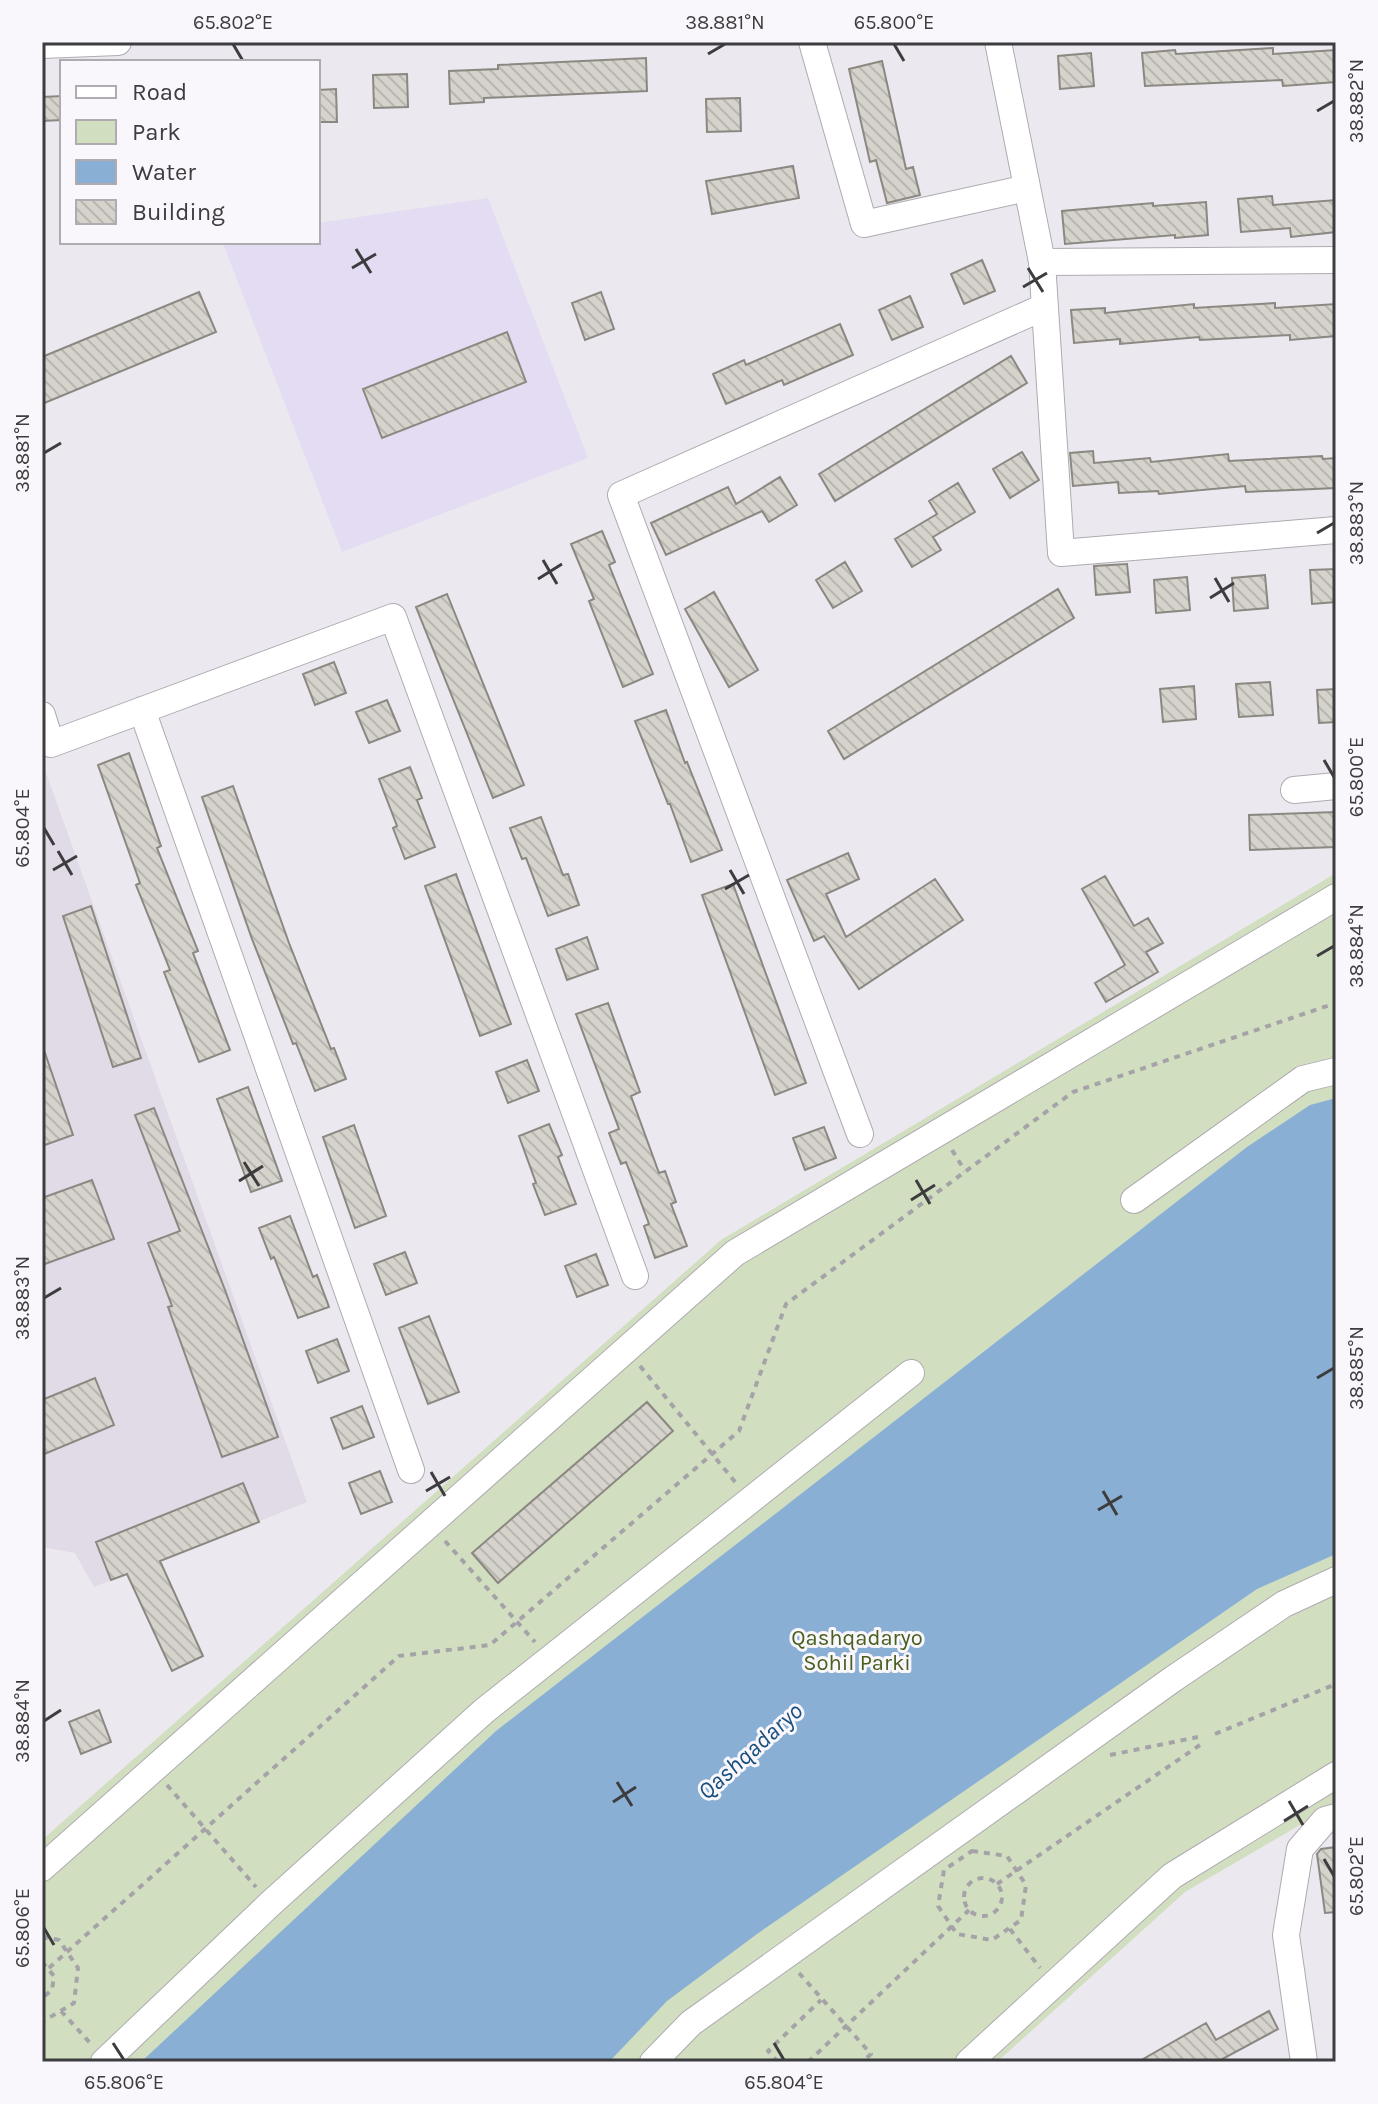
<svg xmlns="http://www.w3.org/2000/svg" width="1378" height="2104" viewBox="0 0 1378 2104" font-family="Karla,sans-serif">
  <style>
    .built { fill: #e1dae7 }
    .education { fill: #e3dcf2 }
    .park { fill: #d1dfc0 }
    .water { fill: #89afd4 }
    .building { fill: url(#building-back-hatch); stroke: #8b8882; stroke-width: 2 }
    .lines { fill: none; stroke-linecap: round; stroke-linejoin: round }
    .street-casing { stroke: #afabb1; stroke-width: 28 }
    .path { stroke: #a5a3a8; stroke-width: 4; stroke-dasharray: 6 6; stroke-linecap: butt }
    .street { stroke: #fff; stroke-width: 26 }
    .ticks { fill: none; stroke: #3d3c3e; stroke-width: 3 }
    .labels { text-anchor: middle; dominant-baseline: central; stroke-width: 6; stroke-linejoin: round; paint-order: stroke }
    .park-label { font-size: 22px; fill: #47601c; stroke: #f9f6fc }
    .water-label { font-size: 24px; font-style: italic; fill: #174f7f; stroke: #f9f6fc }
    .neatline { fill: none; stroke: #3d3c3e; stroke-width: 3 }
    .ticks-label { font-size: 20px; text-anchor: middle; fill: #3d3c3e }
  </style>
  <defs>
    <pattern id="building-back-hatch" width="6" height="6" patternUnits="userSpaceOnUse" patternTransform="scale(2)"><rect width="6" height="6" fill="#d6d2cc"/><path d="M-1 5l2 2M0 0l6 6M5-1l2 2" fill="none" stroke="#b9b5b0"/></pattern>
  </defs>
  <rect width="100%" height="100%" fill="#ece8ef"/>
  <path class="built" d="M45 770 307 1502 94 1587 75 1553 42 1547V771Z"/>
  <path class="education" d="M488 198 588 458 342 552 224 246 234 242H318V223Z"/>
  <path class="park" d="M1336 873V1804L1185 1892 997 2062H42V1840L721 1240Z"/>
  <path class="water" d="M1336 1098V1554L1257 1589 757 1934 667 2001 609 2062H141L496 1731 1247 1147 1310 1105Z"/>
  <path class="building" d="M1273 48V54L1336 50V82L1283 86 1282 80 1145 86 1142 53 1175 50 1176 54Z
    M1091 53 1094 86 1060 89 1058 56Z
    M646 58 647 91 484 98V102L450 104 449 71 498 69V65Z
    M882 61 906 169 913 167 920 195 887 203 876 160 870 162 849 69Z
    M407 74 408 107 374 108 373 75Z
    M336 89 337 122H318V90Z
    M62 96V120L42 121V97Z
    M740 98 741 131 707 132 706 99Z
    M793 166 799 198 712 214 706 181Z
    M1272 196 1273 205 1336 200V232L1291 237 1290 228 1241 232 1238 199Z
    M1206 202 1208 235 1175 238V235L1065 244 1062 211 1153 203V206Z
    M982 260 995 291 964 304 951 274Z
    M199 292 216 332 42 404V357Z
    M601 292 614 329 585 340 572 303Z
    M910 296 923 327 892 340 879 310Z
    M1275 303V308L1336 304V336L1290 340V335L1200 340 1199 337 1120 344V339L1074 343 1071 310 1105 308V313L1194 304V308Z
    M840 324 853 355 784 385 782 380 726 404 713 374 744 360 746 365Z
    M507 332 526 382 382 438 363 389Z
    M1011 356 1027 383 835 501 819 474Z
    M1093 451 1094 463 1150 458 1151 462 1228 454 1229 461 1322 456 1323 459 1336 458V488L1246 492 1245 486 1159 494 1158 491 1119 493 1118 482 1073 486 1070 453Z
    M1022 452 1039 480 1010 498 993 469Z
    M780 477 797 505 769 522 762 511 666 555 651 523 728 487 736 504Z
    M958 483 975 512 933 537 941 550 912 567 895 539 937 514 929 501Z
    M602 531 615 562 609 565 653 674 623 687 589 601 594 599 571 544Z
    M845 562 862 591 833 608 816 580Z
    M1127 564 1130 592 1096 595 1094 566Z
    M1336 569V602L1312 604 1310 570Z
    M1265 575 1268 608 1234 611 1232 578Z
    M1187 577 1190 610 1156 613 1154 580Z
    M1058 589 1074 618 844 759 828 731Z
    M714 592 758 670 729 687 685 609Z
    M447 594 524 785 493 798 416 607Z
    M334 662 346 693 315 705 303 674Z
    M1270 682 1273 715 1239 717 1236 684Z
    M1194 686 1196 719 1163 722 1160 689Z
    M1336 689V722L1319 723 1317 690Z
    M387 700 400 731 369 743 356 712Z
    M666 710 685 763 687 762 722 850 691 862 670 804H668L635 721Z
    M129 753 161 846 157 848 198 951 193 953 230 1050 199 1062 164 972 170 970 136 885 140 883 98 765Z
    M410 767 422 798 417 800 435 847 405 859 393 828 397 826 379 779Z
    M233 786 289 943 331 1049 334 1048 346 1079 315 1091 296 1043 293 1044 252 939 202 797Z
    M1336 812V847L1250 850 1249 815Z
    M541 817 563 875 568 874 579 905 548 916 526 858 522 859 510 828Z
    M848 853 859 879 826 894 846 937 935 879 963 920 859 989 824 936 814 941 787 880Z
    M456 874 511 1024 480 1036 425 886Z
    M1105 876 1134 926 1148 918 1163 943 1146 952 1158 972 1106 1002 1095 983 1125 965 1082 889Z
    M733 884 806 1083 775 1095 702 895Z
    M91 906 141 1058 113 1067 63 916Z
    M587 937 598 969 567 980 556 949Z
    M608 1003 640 1092 631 1096 659 1173 665 1171 676 1202 671 1204 687 1246 655 1258 644 1226 649 1224 626 1162 621 1164 609 1133 619 1129 576 1014Z
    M45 1053 73 1135 42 1146V1054Z
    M527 1060 539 1091 508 1103 496 1072Z
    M248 1087 282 1181 251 1192 217 1099Z
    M154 1108 225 1290 278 1437 222 1457 168 1307 172 1306 148 1243 180 1231 135 1115Z
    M549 1124 562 1155 558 1157 576 1204 545 1215 533 1184 536 1183 519 1136Z
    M354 1125 386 1216 355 1228 323 1137Z
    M824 1127 836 1158 805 1170 793 1138Z
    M92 1180 114 1239 42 1265V1198Z
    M290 1216 313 1277 317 1275 329 1307 298 1318 274 1257 271 1259 259 1228Z
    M405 1252 417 1283 386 1295 374 1264Z
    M596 1254 608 1285 577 1297 565 1266Z
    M429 1316 459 1392 428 1404 399 1328Z
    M337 1339 349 1371 318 1383 306 1351Z
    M95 1378 114 1425 42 1455V1400Z
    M647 1402 673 1431 498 1583 472 1553Z
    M362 1406 374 1437 343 1449 331 1418Z
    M380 1471 392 1502 361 1514 349 1483Z
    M243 1483 259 1522 160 1561 203 1656 172 1671 127 1574 111 1580 96 1542Z
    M99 1710 111 1742 81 1754 69 1722Z
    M1336 1847V1912L1325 1913 1317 1854 1321 1849Z
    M1269 2011 1278 2029 1217 2062H1138L1206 2023 1216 2040Z"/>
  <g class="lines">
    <defs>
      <path id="street" d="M812 42 864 224 1027 188
        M998 42 1042 262 1061 553 1336 530
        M42 45 118 42
        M1042 262 1336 260
        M142 710 411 1470
        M42 715 51 744 393 617 635 1276
        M1294 790 1336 786
        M860 1134 621 495 1044 307
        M1134 1200 1303 1079 1336 1071
        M42 1868 735 1253 1336 897
        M104 2062 270 1904 484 1711 911 1373
        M653 2062 691 2023 1173 1679 1284 1604 1336 1580
        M969 2062 1172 1876 1336 1775
        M1304 2062 1286 1935 1300 1849 1325 1820 1336 1817"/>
    </defs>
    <use href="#street" class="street-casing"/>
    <path class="path" d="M952 1150 965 1171
      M640 1366 736 1483
      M445 1541 535 1642
      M1215 1734 1336 1684
      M1110 1755 1198 1737
      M167 1785 256 1887
      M972 1851 1007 1856 1026 1885 1021 1920 992 1940 957 1934 938 1906 944 1870Z
      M964 1897a19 19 0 1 1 38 0a19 19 0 1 1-38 0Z
      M997 1884 1200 1745
      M1010 1929 1040 1968
      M42 1937 59 1940 78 1968 74 2003 42 2022
      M42 1962 54 1976 52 1990 42 1998
      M49 1968 399 1656 490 1645 739 1431 786 1304 1073 1092 1336 1003
      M799 1973 871 2054 862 2062
      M61 2011 92 2045
      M778 2062 768 2051 821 2000
      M808 2062 969 1910"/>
    <use href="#street" class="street"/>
  </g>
  <path class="ticks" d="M233 44 243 61M894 44 904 61M708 54 725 44M1317 111 1334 101M356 249 371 273M352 268 376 254M1028 268 1043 292M1023 287 1047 273M44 453 61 443M1317 533 1334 523M543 560 557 584M1215 578 1229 602M538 579 562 564M1210 598 1234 583M1324 760 1334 777M44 828 54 845M58 851 72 875M53 870 77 856M730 870 744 894M725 889 749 875M1317 956 1334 946M244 1162 259 1186M916 1180 930 1204M239 1181 263 1166M911 1200 935 1185M44 1298 61 1288M1317 1378 1334 1368M431 1472 445 1496M426 1491 450 1477M1103 1491 1117 1515M1098 1510 1122 1496M44 1721 61 1710M617 1782 632 1806M1289 1801 1303 1825M613 1802 636 1787M1284 1821 1308 1806M1324 1859 1334 1876M44 1928 54 1945M113 2043 124 2060M774 2043 784 2060"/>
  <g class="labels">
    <g class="park-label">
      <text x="857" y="1638">Qashqadaryo<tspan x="857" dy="25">Sohil Parki</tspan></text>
    </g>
    <g class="water-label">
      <text transform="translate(750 1751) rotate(-42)">Qashqadaryo</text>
    </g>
  </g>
  <rect width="1378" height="2104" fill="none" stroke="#f9f6fc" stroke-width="88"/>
  <rect x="60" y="60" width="260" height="184" fill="#f9f6fc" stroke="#aeacb0" stroke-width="2"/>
  <rect x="76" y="86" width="40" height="12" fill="#ffffff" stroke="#aeacb0" stroke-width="2"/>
  <text x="132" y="100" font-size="24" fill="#3d3c3e">Road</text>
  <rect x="76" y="120" width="40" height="24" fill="#d1dfc0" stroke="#aeacb0" stroke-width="2"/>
  <text x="132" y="140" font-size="24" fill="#3d3c3e">Park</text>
  <rect x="76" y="160" width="40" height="24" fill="#89afd4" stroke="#aeacb0" stroke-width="2"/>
  <text x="132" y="180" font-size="24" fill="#3d3c3e">Water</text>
  <rect x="76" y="200" width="40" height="24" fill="url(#building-back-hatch)" stroke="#aeacb0" stroke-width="2"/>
  <text x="132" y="220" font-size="24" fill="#3d3c3e">Building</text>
  <rect x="44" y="44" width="1290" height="2016" class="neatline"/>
  <g class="ticks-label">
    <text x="233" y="29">65.802°E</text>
    <text x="725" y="29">38.881°N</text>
    <text x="894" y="29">65.800°E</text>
    <text transform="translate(1356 101) rotate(-90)" y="7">38.882°N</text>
    <text transform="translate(22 453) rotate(-90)" y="7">38.881°N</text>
    <text transform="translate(1356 523) rotate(-90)" y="7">38.883°N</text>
    <text transform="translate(1356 777) rotate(-90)" y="7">65.800°E</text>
    <text transform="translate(22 828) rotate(-90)" y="7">65.804°E</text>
    <text transform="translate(1356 946) rotate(-90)" y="7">38.884°N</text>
    <text transform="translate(22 1298) rotate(-90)" y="7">38.883°N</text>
    <text transform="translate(1356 1368) rotate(-90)" y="7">38.885°N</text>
    <text transform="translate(22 1721) rotate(-90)" y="7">38.884°N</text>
    <text transform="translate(1356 1876) rotate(-90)" y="7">65.802°E</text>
    <text transform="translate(22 1928) rotate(-90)" y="7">65.806°E</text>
    <text x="124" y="2089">65.806°E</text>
    <text x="784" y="2089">65.804°E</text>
  </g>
</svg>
